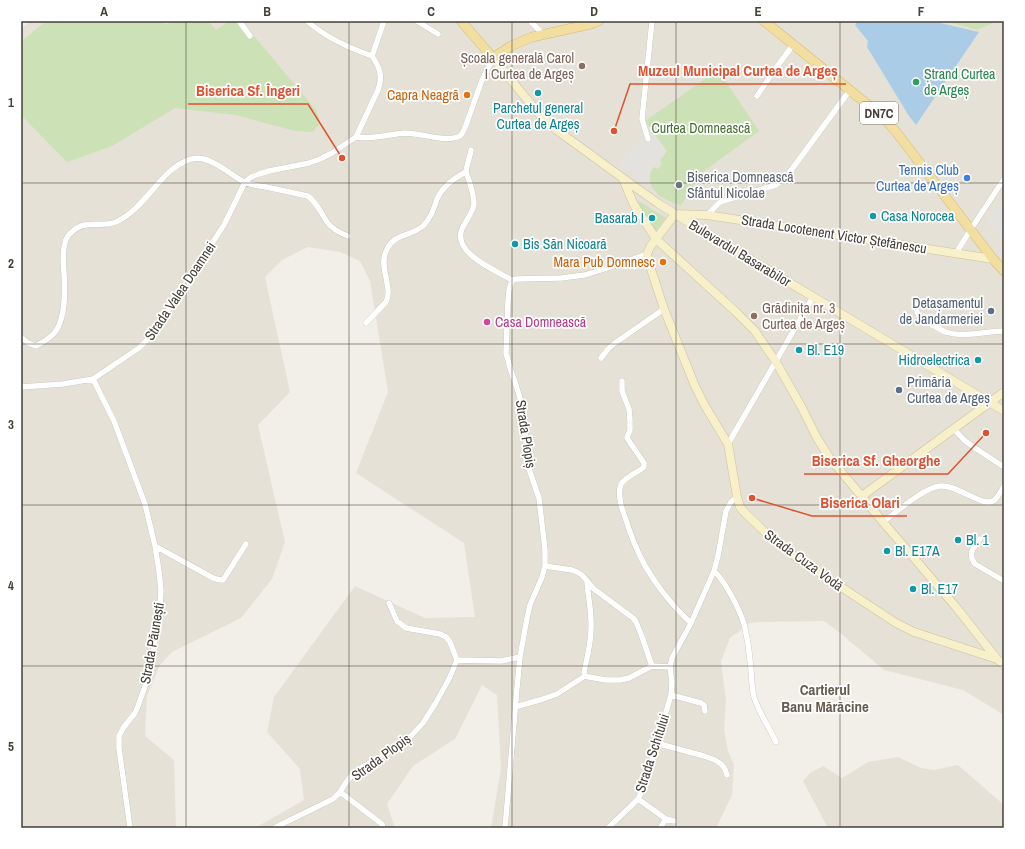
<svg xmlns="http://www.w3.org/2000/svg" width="1025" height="849" viewBox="0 0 1025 849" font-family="'Archivo Narrow',sans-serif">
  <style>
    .residential { fill: #e5e1d6 }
    .green { fill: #cce1b5 }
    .parking { fill: #e3e2df }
    .water { fill: #abcce7 }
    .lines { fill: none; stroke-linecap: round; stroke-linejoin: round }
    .street-casing { stroke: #bcb7ab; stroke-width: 6 }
    .secondary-casing { stroke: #ccc19c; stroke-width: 9 }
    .primary-casing { stroke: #d5bb72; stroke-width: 10 }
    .street { stroke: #fff; stroke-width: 5.5 }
    .secondary { stroke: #f8efcb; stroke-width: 8 }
    .primary { stroke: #f2dea0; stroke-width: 9 }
    .grid { fill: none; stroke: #443f37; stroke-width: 1; stroke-opacity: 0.55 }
    .education-dot { fill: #8d6e63; stroke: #fff; stroke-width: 1.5 }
    .leisure-dot { fill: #2e9e5b; stroke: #fff; stroke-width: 1.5 }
    .culture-dot { fill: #0f9aa8; stroke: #fff; stroke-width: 1.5 }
    .food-dot { fill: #e8710a; stroke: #fff; stroke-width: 1.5 }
    .shop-dot { fill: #3f7fe0; stroke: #fff; stroke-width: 1.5 }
    .worship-dot { fill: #6b7280; stroke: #fff; stroke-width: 1.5 }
    .service-dot { fill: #5c6f8a; stroke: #fff; stroke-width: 1.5 }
    .hotel-dot { fill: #d1479c; stroke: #fff; stroke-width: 1.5 }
    .labels { text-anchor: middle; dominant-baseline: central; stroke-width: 3.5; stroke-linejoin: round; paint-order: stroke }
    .shield { fill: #fff; stroke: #7c7973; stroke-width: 1 }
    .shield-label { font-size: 13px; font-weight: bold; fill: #443f37 }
    .education-label { font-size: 14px; fill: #785e54; stroke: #fff; text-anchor: end }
    .leisure-label { font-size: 14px; fill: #27864d; stroke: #fff; text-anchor: start }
    .food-label { font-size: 14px; fill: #c56008; stroke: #fff; text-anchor: end }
    .culture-label { font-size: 14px; fill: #0d838f; stroke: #fff; text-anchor: start }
    .park-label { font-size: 14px; fill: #466f31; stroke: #fff }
    .shop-label { font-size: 14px; fill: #366cbe; stroke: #fff; text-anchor: end }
    .worship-label { font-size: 14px; fill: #5b616d; stroke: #fff; text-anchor: start }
    .street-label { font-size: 14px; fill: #443f37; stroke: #fff }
    .service-label { font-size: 14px; fill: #4e5e75; stroke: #fff; text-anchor: end }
    .hotel-label { font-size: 14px; fill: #b23c85; stroke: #fff; text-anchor: start }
    .neighbourhood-label { font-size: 15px; font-weight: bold; fill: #655d50; stroke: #fff }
    .leader { fill: none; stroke: #e05130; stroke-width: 1.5 }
    .callout-dot { fill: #e05130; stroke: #fff; stroke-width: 1.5 }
    .callout-label { font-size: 15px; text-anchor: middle; font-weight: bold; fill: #e05130; stroke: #fff; stroke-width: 3.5; stroke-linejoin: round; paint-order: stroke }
    .neatline { fill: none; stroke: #443f37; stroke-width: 1.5 }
    .grid-label { font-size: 13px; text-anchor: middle; font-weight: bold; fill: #443f37 }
  </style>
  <rect width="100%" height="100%" fill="#f2efe8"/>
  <path class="residential" d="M30 21H943L977 30 999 21H1004V715L963 690 884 670 839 632 824 621 762 622 750 623 730 638 721 661 726 701 724 729 728 751 734 765 732 795 716 828H491L501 768 497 695 482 685 455 739 413 766 387 804 395 828H255L304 800 300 769 267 732 274 697 355 586 425 618 475 617 464 543 356 473 388 392 370 281 360 261 340 252 308 247 282 260 265 277 290 392 258 425 285 542 272 579 241 618 172 652 160 665 147 696 145 736 174 760 176 828H21V29Z
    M898 757 921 768 934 770 958 765 1004 805V828H828L803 781 810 773 823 766 842 778 868 762Z"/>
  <path class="green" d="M46 21H150L168 24 173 21H208L216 30 229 21H235L249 39 254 36 316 110 319 118V125L312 132 295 131 236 115 175 108 112 146 67 162 21 115V42Z
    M943 21H999L977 30Z
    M718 70 759 131 700 174 682 204 680 205C667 201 651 194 650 179 650 174 651 170 654 167L658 169 662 164 660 161 667 151 645 121Z
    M636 201 640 202 666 218 655 232Z"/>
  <path class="parking" d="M610 21H617L604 28 585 34 584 31 595 28Z
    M646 124 666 152 651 170 648 178 649 187 620 164 643 136 641 130Z
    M1004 197V240L988 222Z"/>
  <path class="water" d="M858 21H935L936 22 979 32 916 125 909 116 867 47 868 41 855 25Z"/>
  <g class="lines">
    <defs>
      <path id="street" d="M239 21 250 36
        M307 21C325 37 349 48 372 56
        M417 21 438 34
        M530 21 543 34
        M372 56 384 21
        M757 96 776 68 793 45
        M356 137C373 140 389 134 405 133 421 133 442 142 458 137 463 135 464 129 466 125L482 80 493 58
        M648 139 642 119 652 21
        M471 150C470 157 467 164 466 171 466 174 468 177 469 180 471 188 474 196 474 204 473 213 465 221 462 229 452 253 496 271 512 280L516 279 561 278 585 275 617 265 647 254
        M707 215 719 203 723 201 776 185 784 180 850 90
        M956 253 971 229 1004 179
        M916 303 917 312 920 318 945 332C964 338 985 331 1004 331
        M366 323 386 302C393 289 380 269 385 254 392 232 409 238 423 226 431 218 434 208 437 199 443 186 454 178 466 172
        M21 337 28 343 36 346C43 342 51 338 55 332 66 318 65 290 64 273 63 263 62 253 65 243 66 238 69 234 73 231 86 219 102 228 116 222 139 211 151 189 169 172 193 151 206 156 230 173 235 176 240 180 246 183 252 185 260 186 266 187 280 190 294 193 308 196 317 203 321 213 327 222 332 229 340 233 348 236
        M601 358 608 349 615 343 664 309
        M93 379 114 421 145 504 155 546 159 571 161 591 160 605 152 663 148 678 138 706 135 713 123 728 119 736V748L130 828
        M622 381V391L629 409 630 420V430L627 438 644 463V466L643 468C637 472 624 478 621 484 617 495 622 510 626 520 630 533 635 546 641 558 652 580 672 606 691 623
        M21 387 63 384 93 379 139 348 149 338 157 327 224 225 245 182 251 177 259 174 269 171 309 163 320 159 332 153 356 137 378 90C383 76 380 68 372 56
        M954 429 964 440 972 446 1004 467
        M728 444 813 297
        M883 522C897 512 923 488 940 486 956 484 982 507 993 501 998 498 1001 491 1004 486
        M980 539C974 548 967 553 975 564L1004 581
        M155 546 213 578 220 580H223L225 577 246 544
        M545 566 572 570 577 572 582 575 594 589 633 618 636 622 641 634 652 666 670 667
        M714 571C725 581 740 610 744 624 747 636 749 649 750 661 752 673 751 686 754 697 759 713 769 727 776 742
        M587 581C588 597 592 613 591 629 591 643 587 658 584 672L585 676 589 677 606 680H620L629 678 652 666
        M457 660 501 661 520 657
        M671 695 701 703 704 705 705 711
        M515 707 543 699 557 694 585 676
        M656 743 704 756 715 760 721 764 725 769 727 775
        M340 792 378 821 382 824 383 828
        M638 799 666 819
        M275 828 282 824 333 799 340 792 345 784 351 776 361 768 394 749 411 736 423 723 435 704 449 679 457 660 450 642 446 637 440 634 406 628 397 621 389 603
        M505 828 517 688 520 657 527 618 530 605 542 577 545 566V550L539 498 528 466 526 450 524 411 516 385 511 371 506 353 508 301 509 290 512 280
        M608 828 631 806 638 799 644 787 671 695 672 682 670 667 672 658 691 623 714 571 718 556 726 511 731 502 737 497
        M660 828 666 819 674 821"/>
      <path id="secondary" d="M493 58 540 115 554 128 635 187 659 204 693 225 1004 411
        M623 179 633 203 656 239 736 312 755 331 776 362 801 406 817 438 829 457 883 522 956 607 997 659
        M675 214 650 247 647 254 649 263 664 309 695 386 705 406 728 444 737 497 740 507 743 511 767 534 797 558 896 623 914 632 997 659 1004 665
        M675 214 707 215 993 259
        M862 496 1004 392"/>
      <path id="primary" d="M461 21 493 58 511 46 532 37 591 24 599 21
        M764 21 883 117 897 133 993 259 1004 271"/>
    </defs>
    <use href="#street" class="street-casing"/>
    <use href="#secondary" class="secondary-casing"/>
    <use href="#primary" class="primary-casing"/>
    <use href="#street" class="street"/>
    <use href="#secondary" class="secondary"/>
    <use href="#primary" class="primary"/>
  </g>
  <path class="grid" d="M186 21V828M349 21V828M512 21V828M676 21V828M840 21V828M21 183H1004M21 344H1004M21 505H1004M21 666H1004"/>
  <g class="education-dot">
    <circle cx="582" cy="66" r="4"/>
    <circle cx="754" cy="316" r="4"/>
  </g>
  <circle class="leisure-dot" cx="916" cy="82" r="4"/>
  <g class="culture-dot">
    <circle cx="538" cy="93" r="4"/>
    <circle cx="873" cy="216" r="4"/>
    <circle cx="652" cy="218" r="4"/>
    <circle cx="515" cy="244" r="4"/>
    <circle cx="799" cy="350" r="4"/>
    <circle cx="978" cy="360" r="4"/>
    <circle cx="958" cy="540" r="4"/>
    <circle cx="887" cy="551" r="4"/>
    <circle cx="913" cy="589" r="4"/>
  </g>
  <g class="food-dot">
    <circle cx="467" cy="95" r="4"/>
    <circle cx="663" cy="262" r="4"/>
  </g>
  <circle class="shop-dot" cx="967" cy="178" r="4"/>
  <circle class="worship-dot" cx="679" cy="185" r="4"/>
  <g class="service-dot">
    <circle cx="991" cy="311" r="4"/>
    <circle cx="899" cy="390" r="4"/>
  </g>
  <circle class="hotel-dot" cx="487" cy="322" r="4"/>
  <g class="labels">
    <rect class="shield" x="860" y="102" width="38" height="22" rx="3"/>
    <g class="shield-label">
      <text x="879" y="113">DN7C</text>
    </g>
    <g class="education-label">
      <text x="574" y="58">Școala generală Carol<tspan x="574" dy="16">I Curtea de Argeș</tspan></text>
      <text x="762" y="308" text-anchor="start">Grădinița nr. 3<tspan x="762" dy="16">Curtea de Argeș</tspan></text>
    </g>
    <g class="leisure-label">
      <text x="924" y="74">Ștrand Curtea<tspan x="924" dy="16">de Argeș</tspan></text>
    </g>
    <g class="food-label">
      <text x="459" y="95">Capra Neagră</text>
      <text x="655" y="262">Mara Pub Domnesc</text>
    </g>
    <g class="culture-label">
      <text x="538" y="108" text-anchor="middle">Parchetul general<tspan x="538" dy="16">Curtea de Argeș</tspan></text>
      <text x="881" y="216">Casa Norocea</text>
      <text x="644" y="218" text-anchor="end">Basarab I</text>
      <text x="523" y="244">Bis Săn Nicoară</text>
      <text x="807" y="350">Bl. E19</text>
      <text x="970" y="360" text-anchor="end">Hidroelectrica</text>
      <text x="966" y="540">Bl. 1</text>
      <text x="895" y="551">Bl. E17A</text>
      <text x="921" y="589">Bl. E17</text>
    </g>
    <g class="park-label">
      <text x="701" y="128">Curtea Domnească</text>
    </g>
    <g class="shop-label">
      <text x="959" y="170">Tennis Club<tspan x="959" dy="16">Curtea de Argeș</tspan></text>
    </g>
    <g class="worship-label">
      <text x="687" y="177">Biserica Domnească<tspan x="687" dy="16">Sfântul Nicolae</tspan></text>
    </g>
    <g class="street-label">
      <text transform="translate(834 234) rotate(9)">Strada Locotenent Victor Ștefănescu</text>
      <text transform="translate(740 253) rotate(31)">Bulevardul Basarabilor</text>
      <text transform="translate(180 291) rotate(-56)">Strada Valea Doamnei</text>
      <text transform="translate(526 434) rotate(81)">Strada Plopiș</text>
      <text transform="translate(804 560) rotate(36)">Strada Cuza Vodă</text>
      <text transform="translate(152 643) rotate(-80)">Strada Păunești</text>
      <text transform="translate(652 753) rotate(-72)">Strada Schitului</text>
      <text transform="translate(381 757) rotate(-36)">Strada Plopiș</text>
    </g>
    <g class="service-label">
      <text x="983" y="303">Detașamentul<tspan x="983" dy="16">de Jandarmeriei</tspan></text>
      <text x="907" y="382" text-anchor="start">Primăria<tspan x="907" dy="16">Curtea de Argeș</tspan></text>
    </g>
    <g class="hotel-label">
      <text x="495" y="322">Casa Domnească</text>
    </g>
    <g class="neighbourhood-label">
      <text x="825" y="689">Cartierul<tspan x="825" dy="17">Banu Mărăcine</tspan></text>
    </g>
  </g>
  <path class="leader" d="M614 131L630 84H846M342 158L308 104H188M986 433L948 474H804M752 498L812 516H907"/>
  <g class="callout-dot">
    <circle cx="614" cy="131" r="4"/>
    <circle cx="342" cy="158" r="4"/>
    <circle cx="986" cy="433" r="4"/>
    <circle cx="752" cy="498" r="4"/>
  </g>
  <g class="callout-label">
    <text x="738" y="76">Muzeul Municipal Curtea de Argeș</text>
    <text x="248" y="96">Biserica Sf. Îngeri</text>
    <text x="876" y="466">Biserica Sf. Gheorghe</text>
    <text x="860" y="508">Biserica Olari</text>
  </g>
  <rect width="1025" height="849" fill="none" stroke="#ffffff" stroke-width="44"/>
  <rect x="22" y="22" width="981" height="805" class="neatline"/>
  <g class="grid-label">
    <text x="104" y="16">A</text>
    <text x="267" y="16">B</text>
    <text x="431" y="16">C</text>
    <text x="594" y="16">D</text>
    <text x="758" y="16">E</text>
    <text x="921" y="16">F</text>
    <text x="11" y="107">1</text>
    <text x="11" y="268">2</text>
    <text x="11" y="429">3</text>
    <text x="11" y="590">4</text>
    <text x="11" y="751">5</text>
  </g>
</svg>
